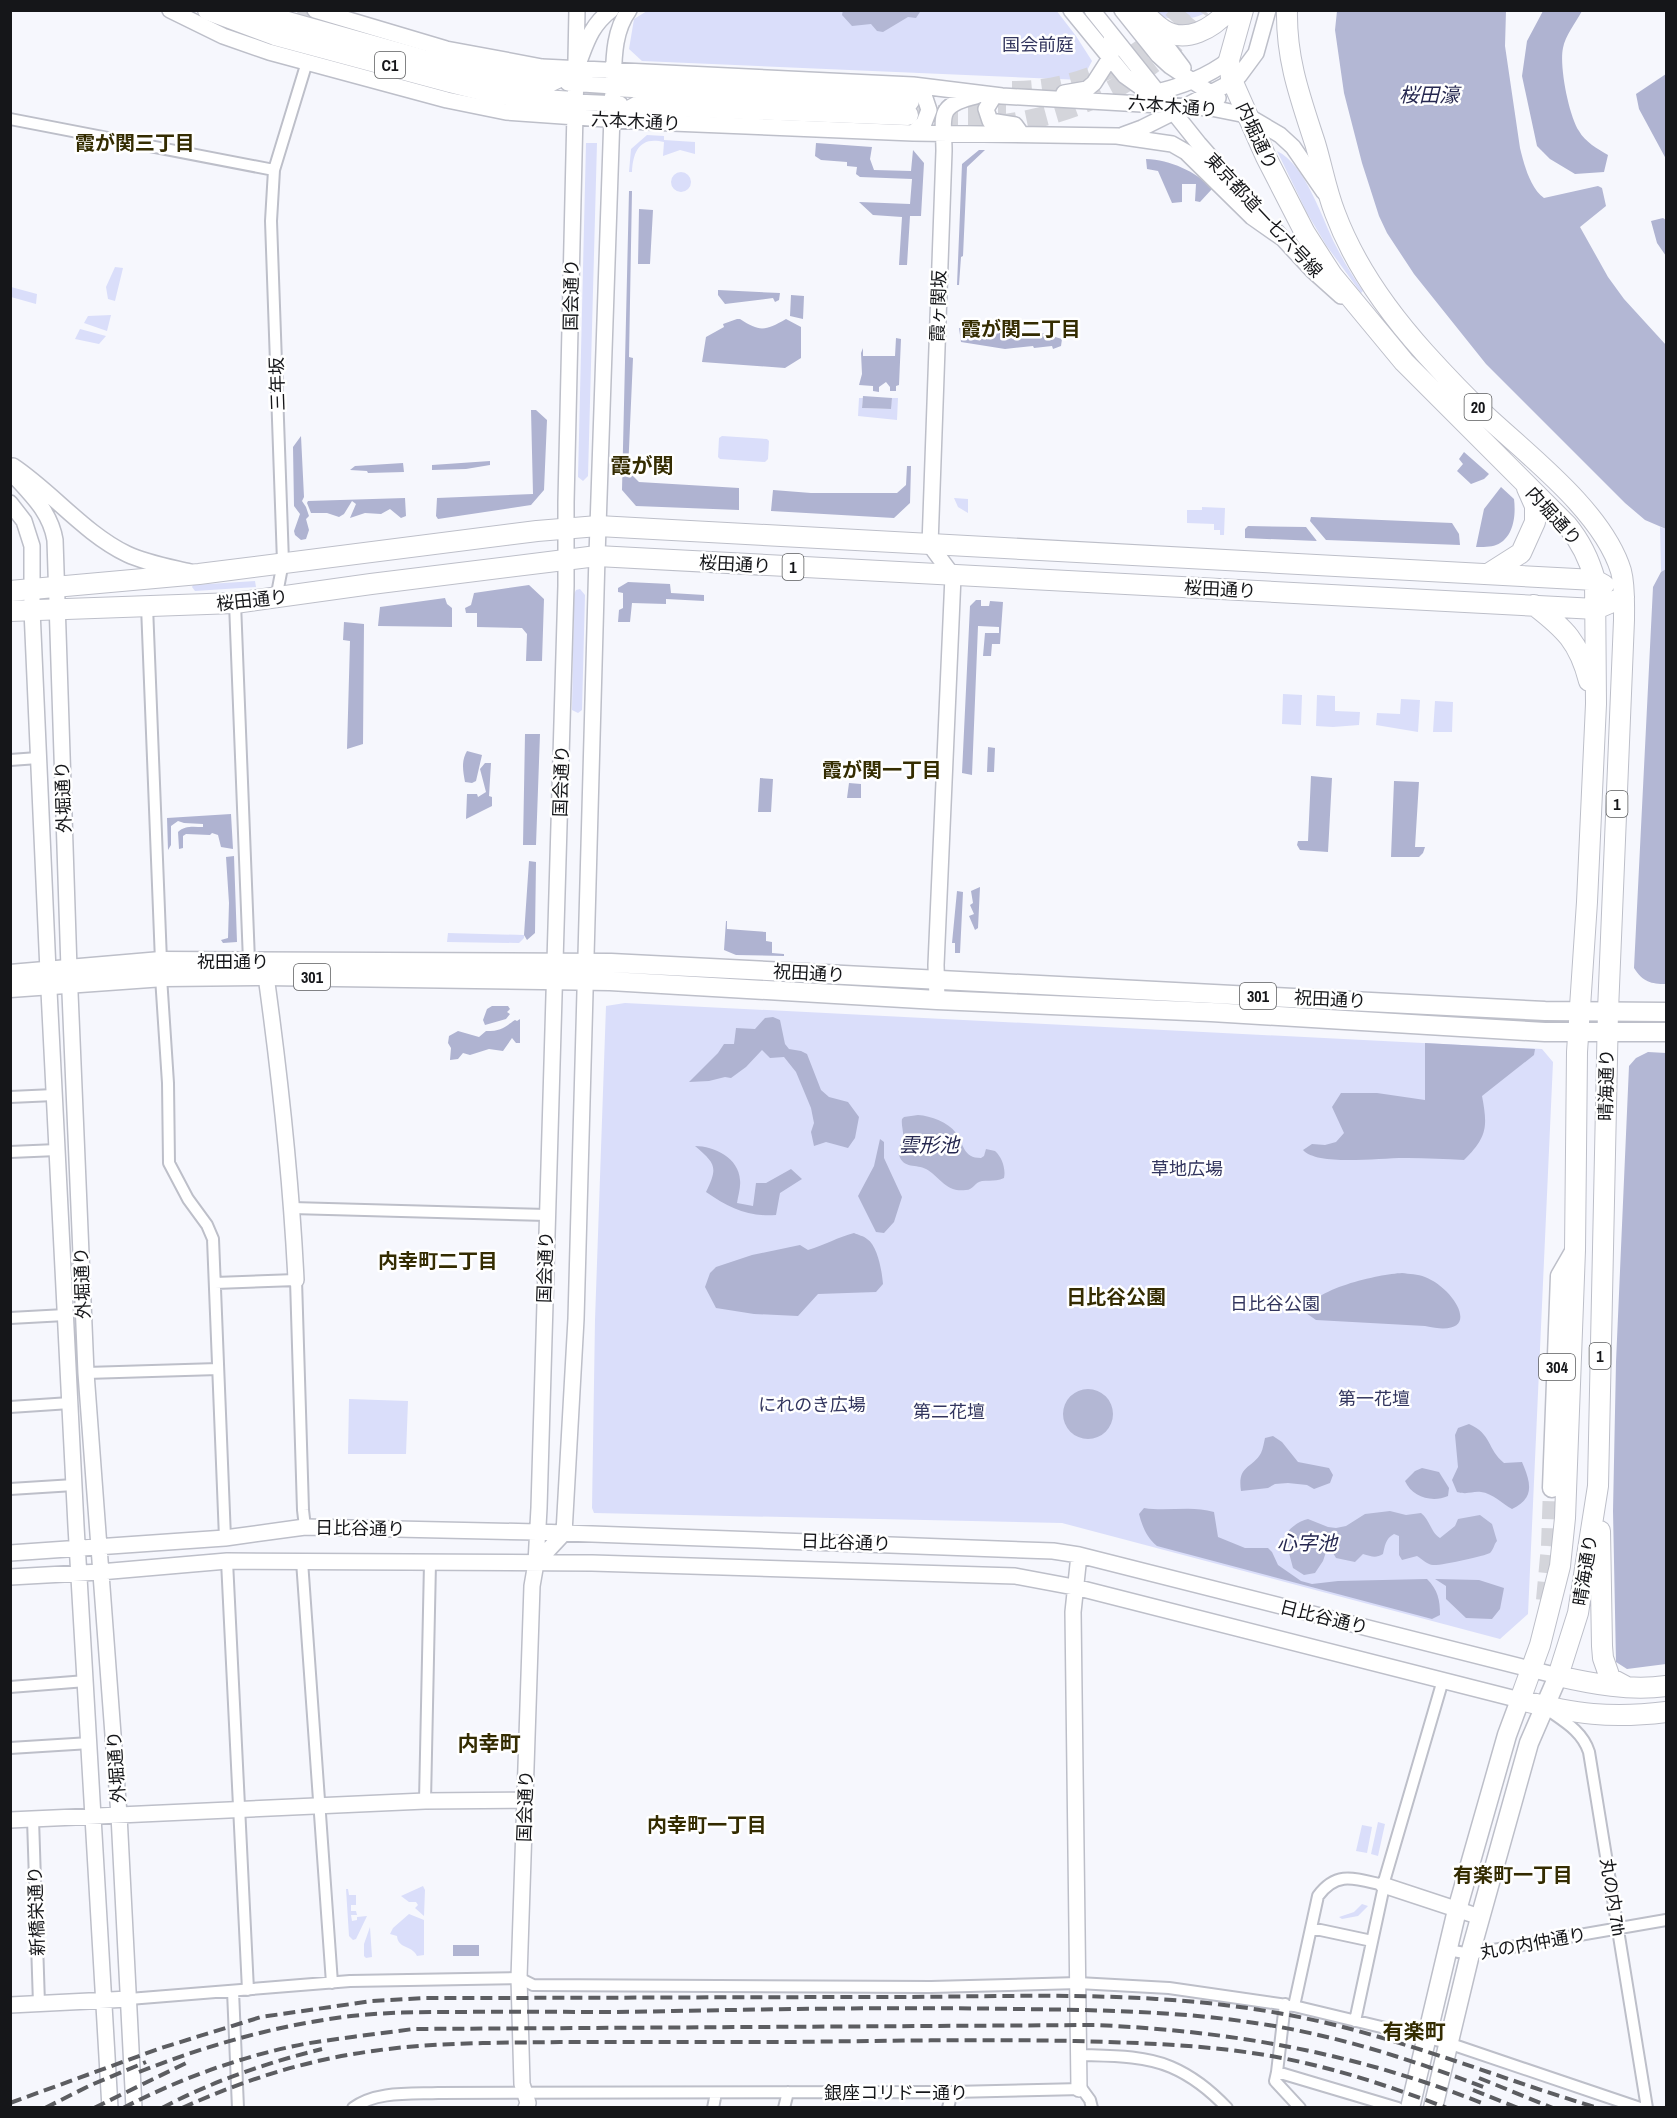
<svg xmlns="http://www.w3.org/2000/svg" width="1677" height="2118" viewBox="0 0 1677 2118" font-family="'Archivo Narrow','Noto Sans JP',sans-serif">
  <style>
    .green { fill: #dadefa }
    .forest { fill: #afb3d1 }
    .water { fill: #b3b7d4 }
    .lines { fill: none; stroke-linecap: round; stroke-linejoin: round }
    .primary-tunnel { stroke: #d4d5db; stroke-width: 18; stroke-dasharray: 18 9; stroke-linecap: butt }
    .highway-tunnel { stroke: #d4d5db; stroke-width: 20; stroke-dasharray: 20 10; stroke-linecap: butt }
    .street-casing { stroke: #bdbfc9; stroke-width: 14 }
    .secondary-casing { stroke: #bdbfc9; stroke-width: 18 }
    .primary-casing { stroke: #bdbfc9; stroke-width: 21 }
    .highway-casing { stroke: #bdbfc9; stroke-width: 22 }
    .street { stroke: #fff; stroke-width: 10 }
    .secondary { stroke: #fff; stroke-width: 15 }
    .primary { stroke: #fff; stroke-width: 18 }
    .highway { stroke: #fff; stroke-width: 20 }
    .rail { stroke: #5c5d61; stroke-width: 4; stroke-dasharray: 12 6; stroke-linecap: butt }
    .labels { text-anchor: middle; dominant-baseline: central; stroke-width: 5; stroke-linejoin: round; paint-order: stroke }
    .shield { fill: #fff; stroke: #5b5c5e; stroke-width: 1.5 }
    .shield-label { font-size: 16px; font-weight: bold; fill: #151619 }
    .park-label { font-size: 18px; fill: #32355e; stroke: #fff }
    .street-label { font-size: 18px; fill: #151619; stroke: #fff }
    .water-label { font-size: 20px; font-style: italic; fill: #262850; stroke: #fff }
    .neighbourhood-label { font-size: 20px; font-weight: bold; fill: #342c01; stroke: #fff }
    .quarter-label { font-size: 21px; font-weight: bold; fill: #342c01; stroke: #fff }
  </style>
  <rect width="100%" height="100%" fill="#f6f7fd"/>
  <path class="green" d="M1056 10 1076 36 1092 61 1082 80 642 61 629 49 634 19 647 11Z
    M1155 11H1210C1190 21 1181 20 1160 17Z
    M647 135 664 136V140L695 142V154L680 150 663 156 664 142C640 136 633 151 632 172H629L631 149Z
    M586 143H597L588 476 583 481 578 477Z
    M1277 151C1306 165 1322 219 1336 246 1344 262 1353 277 1363 291L1361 293 1326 245 1307 213Z
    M671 182a10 10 0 1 1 20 0a10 10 0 1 1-20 0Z
    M115 267 123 268 115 301 108 299 106 287Z
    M11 287 37 294 36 304 11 297Z
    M111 315 107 331 84 323 88 316Z
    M80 329 106 336 99 344 75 339Z
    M859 398H863L862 408 890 409 892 398H898L897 420 858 416Z
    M722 436 767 439 769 441 768 459 765 462 720 459 718 457 719 438Z
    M954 498 968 499V513L958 507Z
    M1202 507 1225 508 1224 535H1220V530H1214V524L1187 523V510H1202Z
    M1660 527 1666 529V569L1661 572Z
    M255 581 256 587 195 591 192 587 193 585Z
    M580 589 585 595 582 710 578 713 572 710 574 594 576 590Z
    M1283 694 1302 695 1301 725 1282 724Z
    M1317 695 1335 696V711L1360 712 1359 725 1333 727 1316 726Z
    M1401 699 1420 700 1418 732 1376 725 1377 713 1400 714Z
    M1435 701 1453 702 1452 732H1433Z
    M448 933 524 935V938L519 943 447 942Z
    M625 1003 1542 1049 1553 1062 1528 1614 1500 1639 1062 1523 594 1513 592 1508 595 1320 606 1006Z
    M349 1399 408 1401 406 1454H348Z
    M1378 1822 1385 1824 1378 1856 1371 1854Z
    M1362 1825 1372 1827 1367 1853 1356 1851Z
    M423 1886 425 1890 424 1916 415 1908 418 1905 416 1902H409L401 1896Z
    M346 1889H348L349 1895H356V1905H351V1911H356L357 1915H351L352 1921 357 1920V1917L367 1916 356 1939 353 1940 349 1936Z
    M1362 1904 1368 1906 1358 1916 1342 1919 1339 1917 1354 1912Z
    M409 1914 424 1920V1955L417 1956C412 1945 398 1949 397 1936L390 1934 393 1928Z
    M370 1927 372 1957 366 1958 364 1956V1944Z"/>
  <path class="forest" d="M1543 11H1582C1576 22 1565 36 1563 48 1559 66 1569 116 1579 131 1585 142 1598 149 1608 155L1604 172 1575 174 1550 159 1537 146 1522 76 1527 41Z
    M1666 74V159L1639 109 1636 94Z
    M816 143 872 147 870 159 874 170 911 171 913 150 924 163 921 216H910L907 265H899L902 217 873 215 859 202 910 204 912 179 860 177 856 174 857 167 847 166V162L821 160 815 156Z
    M979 150H985L967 167 963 256 961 257 959 285H957L962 164Z
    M1146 159C1170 160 1196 171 1212 189L1200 202 1195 201 1196 184H1182V202L1172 203 1158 171 1147 169Z
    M629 191H632L629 357 633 358 628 471 639 482 739 488V510L636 506 622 490Z
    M639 209 653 210 650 264H638Z
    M1663 218 1666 220V256L1657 243 1651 221Z
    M718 290 780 293 779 300 775 302 773 298 725 304 718 295Z
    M791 295 804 296 803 319 790 316Z
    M737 319H740C760 332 765 331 786 319L801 327V358L785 368 702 362 706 337 724 327 723 324Z
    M959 328 1042 333 1062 339 1061 346 1053 349 1052 346 1034 348 1033 346 1005 349 961 342Z
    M896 338 901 339 899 385 896 386V391H890V387L886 382 879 387V392L873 391V386L859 385 862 374 861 353 863 348V356H895Z
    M531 410H536L547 420 544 490 531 505 438 519 436 516 437 498 533 494Z
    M301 436 304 497 302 501 306 507 309 516 306 519 309 530 306 539 301 540 295 535 294 531 300 514 294 506 293 447Z
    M1464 452 1489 474 1484 479 1471 484 1457 471 1463 464 1459 459Z
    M490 461V465L466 469 432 470V465Z
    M403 463 404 472 368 473 367 471 350 470 355 466Z
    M907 466H911L910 503 894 518 771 511 773 490 811 493H897L906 485Z
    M1501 487 1514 499C1516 515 1514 538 1496 545 1491 547 1482 547 1476 547L1484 509Z
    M405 498 406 516 401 518 390 509 381 514 365 513 350 518 356 504 352 501 344 514 339 517 327 513H311L307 503 308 501Z
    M1311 517 1452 523 1459 534 1460 545 1326 540 1310 521Z
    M1248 526 1306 527 1317 541 1245 538V529Z
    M628 582 670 584 671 593 704 595V601L666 599V604L632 603 630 622H618L619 610 623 608V593L618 592V588Z
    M529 585 544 599 542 661H526L527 634 522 628 477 627V613H466L465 608 471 605 474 593Z
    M445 598 447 604 452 608V627L378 626 380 607Z
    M976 600H981V606H989L990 601 1003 602 1000 644H992L991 656H983L985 633H999V627L978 626 972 775 962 773 970 606Z
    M344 622 364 624 363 744 347 749 350 641 343 640Z
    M525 734H540L536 845H523Z
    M988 747 995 748 994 772H987Z
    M467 751 482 755 476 781 472 783 465 782C463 771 461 761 467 751Z
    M485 763H491L489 796 492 797V806L466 819 467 794H477L478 797 486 792 480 769Z
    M1311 776 1332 778 1328 852 1300 850 1297 845 1298 841H1308Z
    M760 778 773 779 771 812H758Z
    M1394 781 1419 782 1415 847H1425L1423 853 1419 857H1391Z
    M849 783 861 784V798H847Z
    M231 814 233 849 221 847 218 835 212 833 210 835 186 834 183 836V848L179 849 178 832C185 825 194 827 203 827V824L184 823 178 821 171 826V845L168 850 167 818Z
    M234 856 237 942 223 943 221 940 228 938 229 903 226 857Z
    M529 861 536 862 535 933 527 940 524 935Z
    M980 887 978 928 975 930 969 916 974 914 970 905 973 903 971 891Z
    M957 891 963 892 960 953H955V943H952Z
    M726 921H727V929L766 932V941L772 942V953L784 954V956L736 955 724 950Z
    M492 1006H508L510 1009 507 1012 510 1014 506 1019 485 1025 483 1020 487 1009Z
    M773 1017 780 1020 785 1044 789 1049 801 1051 807 1054 821 1090 829 1097 848 1102 859 1117 855 1138 848 1148 826 1142 814 1146 811 1132 814 1123 811 1108 796 1072 784 1057 770 1058 762 1050 746 1067 731 1078 725 1077 709 1081 689 1082 718 1053 724 1044H734L736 1028 755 1029 765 1018Z
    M520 1019V1043H516L512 1038 503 1051 489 1049 470 1055 463 1053 458 1059 450 1060 451 1048 448 1043 449 1036 458 1031 479 1037 486 1031C502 1031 503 1028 515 1020L517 1021Z
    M1425 1043 1535 1049 1534 1055 1482 1096C1488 1127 1487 1137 1464 1160 1446 1159 1427 1158 1408 1158 1384 1157 1318 1167 1303 1150L1312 1144 1325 1145 1336 1142 1344 1133 1332 1107 1341 1093H1377L1425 1100Z
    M880 1139 884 1142V1158L902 1197 894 1222 884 1233 876 1232 858 1196 874 1166Z
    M695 1146C714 1146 739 1158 740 1180 741 1187 738 1196 737 1203L753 1206 756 1183H766L791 1169 802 1179 780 1193 776 1215C748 1217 729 1208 706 1192 718 1167 716 1164 695 1146Z
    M854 1233C858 1235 864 1236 867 1239 878 1246 882 1272 883 1284L876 1292 818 1294 798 1316 754 1314 716 1308 705 1287 710 1273 716 1267 752 1255 800 1245 808 1250C825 1245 838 1237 854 1233Z
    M1402 1273C1409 1274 1418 1274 1425 1277 1456 1289 1486 1340 1425 1326L1316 1320 1306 1313C1309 1289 1380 1274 1402 1273Z
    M1469 1424C1492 1434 1487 1449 1504 1463L1522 1462C1531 1483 1535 1498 1512 1509 1503 1504 1492 1493 1481 1492 1472 1491 1468 1495 1457 1492L1452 1480 1458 1467 1455 1435 1458 1428Z
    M1273 1436 1282 1442 1298 1462 1329 1468 1333 1475 1330 1483 1314 1489 1307 1485 1288 1483 1275 1484 1268 1488 1241 1491C1237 1465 1252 1469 1261 1453 1263 1449 1264 1442 1265 1438Z
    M1422 1468 1439 1472 1449 1488 1448 1496C1432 1503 1412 1497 1405 1481L1415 1471Z
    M1144 1508C1168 1512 1191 1505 1214 1512L1218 1537 1245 1548H1268L1272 1552 1278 1565 1301 1581 1312 1584 1338 1581 1427 1579C1438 1590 1440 1600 1440 1615L1432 1619 1157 1546C1147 1538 1142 1526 1139 1514Z
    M1435 1579 1479 1580 1504 1588 1500 1609 1492 1619 1466 1618 1446 1599V1586Z
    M453 1945H479V1956H453Z"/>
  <path class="water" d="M843 10H920V12L916 18 908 17 883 32 877 31 871 24 852 26 842 15Z
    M1337 11H1506L1505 46 1520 148C1524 164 1530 188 1544 198L1598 186 1602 188 1606 206 1580 227 1608 277 1624 299 1666 345V529L1645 520 1625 503 1486 364 1414 274 1387 233 1379 216 1362 163 1344 93 1335 30Z
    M863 396 892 398 891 409 862 408Z
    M1666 569V984C1651 984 1643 982 1634 968L1653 587 1661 572Z
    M1648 1052 1666 1053V1664L1627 1669 1616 1662 1613 1511 1616 1362 1629 1066 1636 1058Z
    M918 1115C931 1116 948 1122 956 1133 964 1144 963 1158 981 1158L984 1156 986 1149 995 1151C1002 1157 1006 1169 1004 1178 996 1182 990 1180 982 1181 975 1182 973 1190 966 1190 946 1193 939 1176 926 1169 917 1164 903 1169 899 1155 897 1148 901 1144 903 1138 904 1132 901 1126 902 1119L904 1117Z
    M1063 1414a25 25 0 1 1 50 0a25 25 0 1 1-50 0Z
    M1390 1511 1406 1515 1421 1513C1430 1520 1431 1533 1440 1538L1455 1526 1458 1519 1480 1515 1492 1524 1497 1541C1494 1544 1494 1549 1490 1553 1485 1556 1440 1566 1433 1565 1428 1565 1422 1559 1417 1556L1402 1560 1399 1555V1536L1394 1534C1385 1539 1385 1546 1383 1554 1375 1559 1371 1556 1363 1554L1355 1562 1336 1558 1330 1548 1327 1549 1323 1561 1315 1573 1304 1575 1293 1568 1285 1538C1287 1529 1299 1521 1308 1519L1328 1527 1336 1528 1346 1526 1365 1514Z"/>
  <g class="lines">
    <path class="primary-tunnel" d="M1545 1600 1550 1546 1552 1488"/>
    <path class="highway-tunnel" d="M298 10 333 20
      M1012 91C1078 91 1141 62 1183 10
      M908 115H1006
      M997 125C1079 115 1155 79 1203 10"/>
    <defs>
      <path id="street" d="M10 119 274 170
        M276 599 283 562 271 221 274 170 307 62
        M235 603 249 961 252 964
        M147 606 161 961
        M10 760 38 758
        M161 977 168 1083 169 1163 188 1199 207 1225 213 1239 225 1538
        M10 1097 54 1095
        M10 1152 57 1150
        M292 1208 547 1215
        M215 1283 296 1280 303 1510 305 1527
        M10 1318 65 1315
        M86 1373 218 1369
        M10 1407 70 1403
        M10 1489 74 1485
        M227 1561 248 1990
        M302 1561 332 1983
        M10 1687 86 1681
        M1551 1712C1567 1723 1583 1733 1589 1752L1647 2108
        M10 1748 90 1743
        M425 1801 430 1563
        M33 1819 39 2004
        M1311 1928 1372 1941
        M1448 1950 1470 1954 1666 1920
        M233 1991 238 2108
        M129 1999 350 1981 519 1978 533 1985 931 1987 1078 1983 1169 1988 1294 2006 1448 2043 1640 2108
        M1294 2006 1318 1896C1337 1870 1356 1879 1383 1885L1443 1680
        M1355 2021 1384 1886
        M1079 2055C1108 2056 1143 2055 1171 2067 1192 2076 1211 2091 1227 2108
        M1277 2072 1285 2004
        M353 2108C376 2091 410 2094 438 2093L952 2092 1082 2089 1090 2100 1092 2108
        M713 2108 716 2093
        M784 2108 788 2092
        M948 2108 952 2092
        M1300 2108 1275 2081 1277 2072 1398 2108"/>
      <path id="secondary" d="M170 10 223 36 269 52 447 100 506 112 648 122 913 133 1117 136 1172 144 1186 152 1252 217 1282 238
        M315 10 446 49 542 67 913 85 1002 96 1211 108 1246 115 1280 135 1293 147 1324 192
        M1071 10 1125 76 1153 96
        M1092 10 1199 144 1241 192
        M1122 10 1158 55 1170 66 1218 98
        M1149 23 1183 68
        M576 60 577 10
        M568 83 613 86
        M1064 93 1087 89 1094 83 1110 58 1113 47 1111 34
        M1148 94C1177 88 1206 78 1229 60
        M994 96 986 109 990 121 1015 125 1020 132
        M575 102 620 104
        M913 133 924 123 929 110 923 92 913 85
        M1123 135 1142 128 1186 106 1228 84 1239 76 1256 53 1268 10
        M1275 230 1312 270 1341 296
        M13 466C52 492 85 534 127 554 146 563 169 567 190 572
        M10 471C29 493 50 510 55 540L69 969 86 1373 119 1815 134 2108
        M10 503 24 521 32 546V610L48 971 76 1526 110 2108
        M259 970 266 976C280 1077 291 1178 296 1280
        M937 1000 936 965 953 576 930 545 944 151C944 116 935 106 976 96
        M10 1553 225 1538 305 1527 537 1532 1053 1551 1079 1555 1558 1676
        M536 1563 564 1533 576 1319 597 556 613 86C614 60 613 32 629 10
        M10 1577 100 1572 227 1561 592 1563 1015 1576 1079 1588 1520 1700
        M10 1820 425 1801 525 1800
        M1383 1885 1480 1917
        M10 2005 129 1999
        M1079 2089 1073 1612 1079 1555
        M526 2108 528 2103 522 2084 519 1978 532 1586 536 1563 539 1508 566 586V502L576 69C586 45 589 27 611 10"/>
      <path id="primary" d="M10 974 161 961 611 963 1545 1011 1666 1012
        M10 988 164 977 266 976 610 981 937 1000 1211 1012 1545 1032H1666
        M1552 1488 1560 1276 1575 1250
        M1410 2108 1457 1910 1507 1735 1520 1700
        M1433 2108 1470 1954 1529 1743 1558 1676"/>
      <path id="highway" d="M208 10 275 35 450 82 494 93 541 100 575 102
        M245 10 423 60 498 76 549 82 576 69
        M1141 10C1148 17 1155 24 1162 29 1186 45 1213 28 1229 10
        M1243 10 1229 60 1231 78 1266 157 1305 233 1332 275 1404 362 1567 525C1581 542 1589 558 1595 580L1596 704 1587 902 1577 1052 1575 1250 1565 1518 1560 1566 1540 1645 1520 1700C1575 1714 1610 1719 1666 1712
        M1287 10C1286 59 1300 97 1315 143 1322 166 1326 190 1335 213 1354 264 1388 312 1425 353 1444 374 1464 395 1485 415 1529 456 1603 512 1621 571 1625 586 1624 604 1624 620L1608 1011 1598 1486 1578 1613 1558 1676C1593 1684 1630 1691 1666 1686
        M613 86 909 101
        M612 120 640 105 908 115
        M1488 574 1521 553 1535 522V506L1527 488
        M10 591 199 574 537 531 598 526 1595 580 1604 585
        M1534 605C1565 629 1579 642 1589 681
        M10 611 235 603 371 584 597 556 1596 609 1624 597
        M1600 1531 1602 1646 1603 1658 1610 1678 1625 1686"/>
    </defs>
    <use href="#street" class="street-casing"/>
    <use href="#secondary" class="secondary-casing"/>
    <use href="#primary" class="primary-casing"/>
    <use href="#highway" class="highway-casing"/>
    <use href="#street" class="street"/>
    <use href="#secondary" class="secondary"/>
    <use href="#primary" class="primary"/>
    <use href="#highway" class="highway"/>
    <path class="rail" d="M139 2072C207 2045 278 2025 351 2016 387 2012 424 2012 460 2012 531 2011 602 2013 673 2011 787 2009 902 2007 1016 2009 1098 2010 1180 2011 1262 2024 1339 2036 1413 2060 1486 2088
      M1479 2078 1553 2108
      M1473 2090 1518 2108
      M10 2103 161 2048 261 2017 372 2001 426 1998C587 1998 748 1997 909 1997 1032 1996 1156 1991 1278 2013 1388 2032 1491 2076 1598 2108
      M45 2108 91 2085 146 2062
      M94 2108 186 2063
      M123 2108C179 2079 242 2056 304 2044 340 2038 377 2034 413 2029L1096 2025C1232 2031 1355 2053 1482 2103
      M162 2108C213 2081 266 2063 322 2049
      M182 2108C244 2080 306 2060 373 2051 434 2042 498 2043 560 2042 635 2042 710 2042 785 2042 882 2041 978 2039 1075 2041 1146 2043 1217 2045 1287 2059 1341 2070 1395 2088 1447 2108"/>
  </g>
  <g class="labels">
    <g class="shield">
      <rect x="375" y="52" width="30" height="26" rx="4.5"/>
      <rect x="1464.5" y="394" width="27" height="26" rx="4.5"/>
      <rect x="782.5" y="554" width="21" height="26" rx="4.5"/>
      <rect x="1606.5" y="791" width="21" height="26" rx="4.5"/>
      <rect x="294" y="964" width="36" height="26" rx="4.5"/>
      <rect x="1240" y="983" width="36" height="26" rx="4.5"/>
      <rect x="1589.5" y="1343" width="21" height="26" rx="4.5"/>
      <rect x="1539" y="1354" width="36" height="26" rx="4.5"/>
    </g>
    <g class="shield-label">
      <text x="390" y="65">C1</text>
      <text x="1478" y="407">20</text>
      <text x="793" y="567">1</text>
      <text x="1617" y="804">1</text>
      <text x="312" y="977">301</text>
      <text x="1258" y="996">301</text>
      <text x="1600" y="1356">1</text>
      <text x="1557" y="1367">304</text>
    </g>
    <g class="park-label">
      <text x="1038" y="44">国会前庭</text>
      <text x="1187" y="1168">草地広場</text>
      <text x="1275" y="1303">日比谷公園</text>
      <text x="1374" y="1398">第一花壇</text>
      <text x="812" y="1404">にれのき広場</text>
      <text x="949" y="1411">第二花壇</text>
    </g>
    <g class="street-label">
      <text transform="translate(1173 106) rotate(5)">六本木通り</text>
      <text transform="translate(636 121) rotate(3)">六本木通り</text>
      <text transform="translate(1257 136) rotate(65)">内堀通り</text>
      <text transform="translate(1264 215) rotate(47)">東京都道一七六号線</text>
      <text transform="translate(571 295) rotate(-89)">国会通り</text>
      <text transform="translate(938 306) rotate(-88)">霞ヶ関坂</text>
      <text transform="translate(277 384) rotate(-92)">三年坂</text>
      <text transform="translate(1554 516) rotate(48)">内堀通り</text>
      <text transform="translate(735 564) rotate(3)">桜田通り</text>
      <text transform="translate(1220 589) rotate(3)">桜田通り</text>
      <text transform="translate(252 600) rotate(-6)">桜田通り</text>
      <text transform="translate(561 781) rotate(-88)">国会通り</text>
      <text transform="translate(63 797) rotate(-92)">外堀通り</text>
      <text x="233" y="961">祝田通り</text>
      <text transform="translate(809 973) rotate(3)">祝田通り</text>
      <text transform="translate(1330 999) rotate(3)">祝田通り</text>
      <text transform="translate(1606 1085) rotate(-89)">晴海通り</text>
      <text transform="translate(545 1267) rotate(-88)">国会通り</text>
      <text transform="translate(82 1283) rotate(-92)">外堀通り</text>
      <text transform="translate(360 1528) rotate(1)">日比谷通り</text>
      <text transform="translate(846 1542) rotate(2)">日比谷通り</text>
      <text transform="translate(1585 1570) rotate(-81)">晴海通り</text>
      <text transform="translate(1324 1617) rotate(14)">日比谷通り</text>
      <text transform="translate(116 1767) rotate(-94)">外堀通り</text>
      <text transform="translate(525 1806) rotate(-88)">国会通り</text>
      <text transform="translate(1613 1897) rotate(81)">丸の内 7th</text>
      <text transform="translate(36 1911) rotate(-92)">新橋栄通り</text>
      <text transform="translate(1533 1943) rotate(-10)">丸の内仲通り</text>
      <text x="896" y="2092">銀座コリドー通り</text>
    </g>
    <g class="water-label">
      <text x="1429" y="94">桜田濠</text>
      <text x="929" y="1144">雲形池</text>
      <text x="1307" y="1542">心字池</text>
    </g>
    <g class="neighbourhood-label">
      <text x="135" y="142">霞が関三丁目</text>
      <text x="1021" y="328">霞が関二丁目</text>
      <text x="882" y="769">霞が関一丁目</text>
      <text x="438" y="1260">内幸町二丁目</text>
      <text x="1116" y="1296">日比谷公園</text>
      <text x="707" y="1824">内幸町一丁目</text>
      <text x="1513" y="1874">有楽町一丁目</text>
    </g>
    <g class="quarter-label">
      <text x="642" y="465">霞が関</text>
      <text x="489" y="1743">内幸町</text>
      <text x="1414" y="2031">有楽町</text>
    </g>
  </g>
  <rect width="1677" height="2118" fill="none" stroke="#151619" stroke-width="24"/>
</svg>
